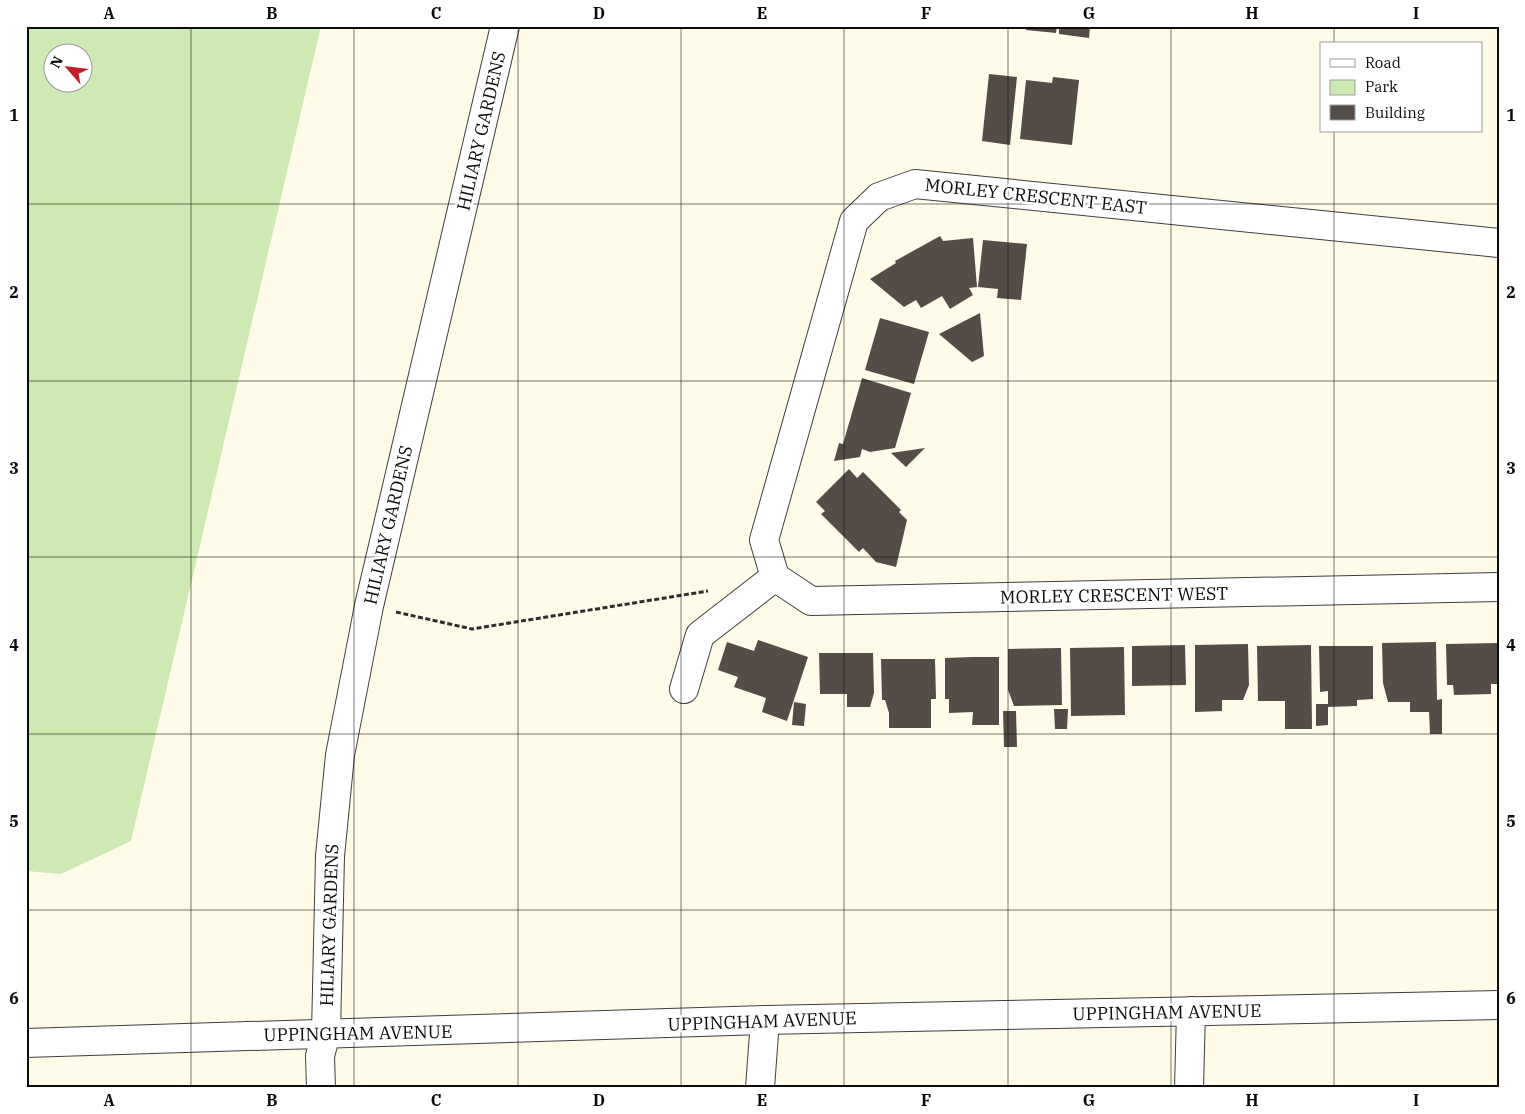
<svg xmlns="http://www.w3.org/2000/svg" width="1525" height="1114" viewBox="0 0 1525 1114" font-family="'IBM Plex Serif',serif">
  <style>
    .green { fill: #cee9b2; fill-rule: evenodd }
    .building { fill: #544c47 }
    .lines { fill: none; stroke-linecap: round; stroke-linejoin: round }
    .minor-casing { stroke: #3e3e3e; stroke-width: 30 }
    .path { stroke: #2d2d2d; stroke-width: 3; stroke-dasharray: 5 2.5; stroke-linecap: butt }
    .minor { stroke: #fff; stroke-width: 28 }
    .grid { fill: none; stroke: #0b0b0b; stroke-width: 1; stroke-opacity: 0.55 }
    .labels { text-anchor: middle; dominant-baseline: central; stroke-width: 5; stroke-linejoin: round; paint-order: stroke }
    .street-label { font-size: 18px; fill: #0b0b0b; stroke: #fff }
    .neatline { fill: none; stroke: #0b0b0b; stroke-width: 2 }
    .grid-label { font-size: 16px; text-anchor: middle; font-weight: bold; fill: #0b0b0b }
  </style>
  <rect width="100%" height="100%" fill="#fffbe9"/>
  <path class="green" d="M26 26H321L131 841 61 874 26 871ZM52 52H82V82H52Z"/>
  <path class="building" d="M1027 26H1057L1056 33 1026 30Z
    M1059 26H1090L1089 38 1059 34Z
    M989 74 1017 77 1010 145 982 141Z
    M1053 77 1079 80 1072 145 1020 139 1026 80 1052 83Z
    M940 236 943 241 973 238 977 287 969 288 973 295 950 309 942 296 921 308 916 300 904 307 870 279 896 263 895 261Z
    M983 240 1027 244 1021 300 997 298 998 289 978 287Z
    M980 313 984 356 972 362 939 334Z
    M880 318 929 332 914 384 865 370Z
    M862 378 911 393 895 448 870 452 862 449 860 457 834 461 839 443 843 444Z
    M925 448 906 467 891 453Z
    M849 469 857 478 863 472 901 510 899 512 907 520 896 567 876 562 863 548 859 552 821 514 825 511 816 502Z
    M758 640 808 657 787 721 762 712 766 698 734 687 738 677 718 670 727 642 754 651Z
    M1436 642 1437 700 1442 699V734H1430L1429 712H1410V702H1388L1383 683 1382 643Z
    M1499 643V684H1491V694L1454 695 1453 685H1447L1446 644Z
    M1248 644 1249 685 1243 700H1222V711L1195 712V645Z
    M1185 645 1186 685 1132 686V646Z
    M1311 645 1312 729H1285V701H1258L1257 646Z
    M1319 646H1373V699L1357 700V706L1328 707V725L1316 726V704H1328V691L1320 692Z
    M1124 647 1125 715 1071 716 1070 648Z
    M1061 648 1062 705 1014 706 1008 690V649Z
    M819 653H873L874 693 870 707H847V694H820Z
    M972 657H999V725H972L973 712 949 713V699H945V658Z
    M881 659H935L936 699H931V728H889V713L885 700H882Z
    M794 702 806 704 804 726 792 725Z
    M1054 709H1068L1067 729H1055Z
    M1003 711H1016L1017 747H1004Z"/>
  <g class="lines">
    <defs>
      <path id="minor" d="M1499 243 915 184 879 197 854 221 764 540 775 577 811 601 1499 587
        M684 689 700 635 775 577
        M26 1043 765 1020 1499 1005
        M321 1088 320 1056 326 1033 330 856 340 755 369 606 505 26
        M760 1088 765 1020
        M1189 1088 1191 1011"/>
    </defs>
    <use href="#minor" class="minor-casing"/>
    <path class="path" d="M396 612 472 629 708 591"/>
    <use href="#minor" class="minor"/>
  </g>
  <path class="grid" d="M191 26V1088M354 26V1088M518 26V1088M681 26V1088M844 26V1088M1008 26V1088M1171 26V1088M1334 26V44M1334 131V1088M26 204H1499M26 381H1499M26 557H1499M26 734H1499M26 910H1499"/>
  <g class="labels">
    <g class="street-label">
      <text transform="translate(481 131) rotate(-77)">HILIARY GARDENS</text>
      <text transform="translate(1036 196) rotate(6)">MORLEY CRESCENT EAST</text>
      <text transform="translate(388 525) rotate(-77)">HILIARY GARDENS</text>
      <text transform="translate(1114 595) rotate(-1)">MORLEY CRESCENT WEST</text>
      <text transform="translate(329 925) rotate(-88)">HILIARY GARDENS</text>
      <text transform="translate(1167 1012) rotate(-1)">UPPINGHAM AVENUE</text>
      <text transform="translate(762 1021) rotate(-2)">UPPINGHAM AVENUE</text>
      <text transform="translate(358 1033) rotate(-1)">UPPINGHAM AVENUE</text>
    </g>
  </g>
  <rect width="1525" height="1114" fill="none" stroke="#ffffff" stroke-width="55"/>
  <rect x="1320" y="42" width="162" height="90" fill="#ffffff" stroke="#9d9d9d"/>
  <rect x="1330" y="59" width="25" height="8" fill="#ffffff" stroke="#9d9d9d"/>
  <text x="1365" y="68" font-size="15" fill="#0b0b0b">Road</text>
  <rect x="1330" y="80" width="25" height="15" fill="#cee9b2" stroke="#9d9d9d"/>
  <text x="1365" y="92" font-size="15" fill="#0b0b0b">Park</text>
  <rect x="1330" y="105" width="25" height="15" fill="#544c47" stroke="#9d9d9d"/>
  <text x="1365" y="118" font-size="15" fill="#0b0b0b">Building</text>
  <g transform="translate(68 68) rotate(298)"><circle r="24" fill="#ffffff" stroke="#9d9d9d"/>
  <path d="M0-4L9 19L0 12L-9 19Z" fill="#bd2125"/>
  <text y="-8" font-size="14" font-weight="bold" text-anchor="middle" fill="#0b0b0b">N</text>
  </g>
  <rect x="28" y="28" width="1470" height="1058" class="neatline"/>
  <g class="grid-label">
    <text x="109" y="19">A</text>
    <text x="272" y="19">B</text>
    <text x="436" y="19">C</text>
    <text x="599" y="19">D</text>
    <text x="762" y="19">E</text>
    <text x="926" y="19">F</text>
    <text x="1089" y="19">G</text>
    <text x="1252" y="19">H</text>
    <text x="1416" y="19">I</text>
    <text x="14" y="121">1</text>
    <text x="1511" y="121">1</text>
    <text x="14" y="298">2</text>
    <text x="1511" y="298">2</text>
    <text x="14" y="474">3</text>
    <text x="1511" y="474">3</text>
    <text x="14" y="651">4</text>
    <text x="1511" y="651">4</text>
    <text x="14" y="827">5</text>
    <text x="1511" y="827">5</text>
    <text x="14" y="1004">6</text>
    <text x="1511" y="1004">6</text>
    <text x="109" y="1106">A</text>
    <text x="272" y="1106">B</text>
    <text x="436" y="1106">C</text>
    <text x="599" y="1106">D</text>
    <text x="762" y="1106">E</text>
    <text x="926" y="1106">F</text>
    <text x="1089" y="1106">G</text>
    <text x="1252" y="1106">H</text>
    <text x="1416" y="1106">I</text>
  </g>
</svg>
